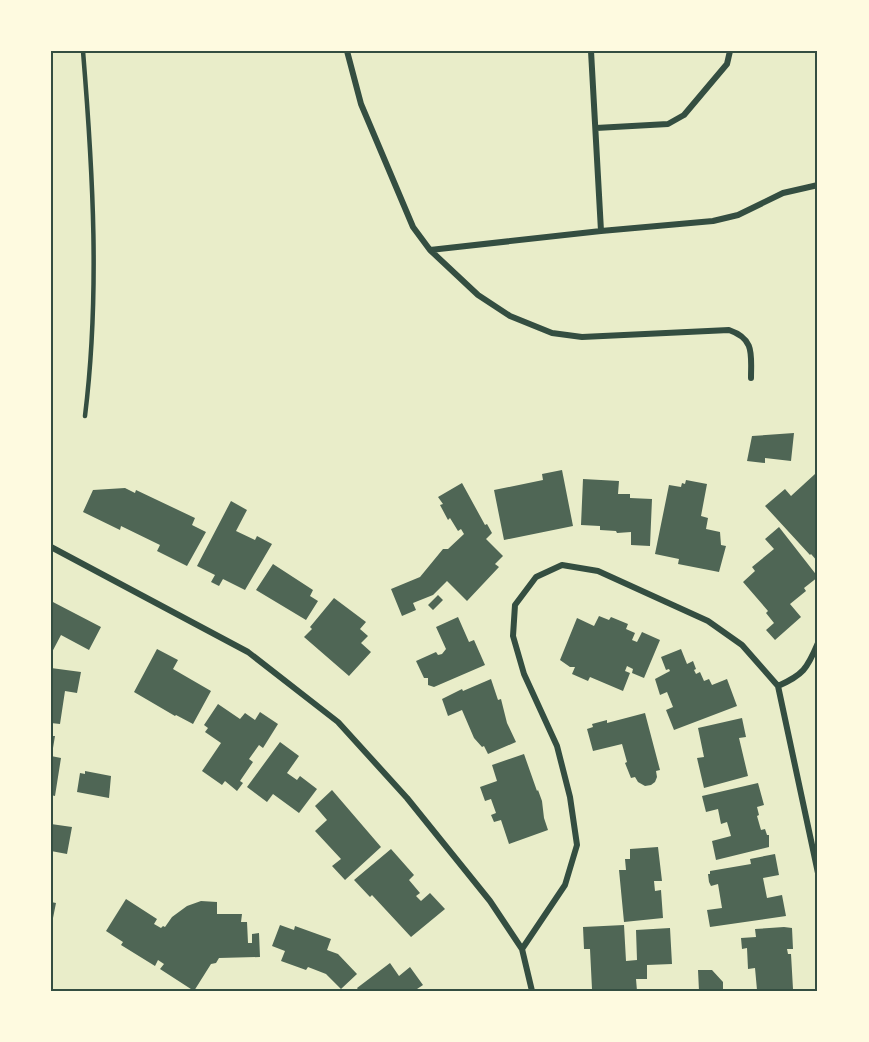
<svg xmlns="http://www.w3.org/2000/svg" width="869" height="1042" viewBox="0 0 869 1042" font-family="'Playfair Display',serif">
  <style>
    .building { fill: #4f6655 }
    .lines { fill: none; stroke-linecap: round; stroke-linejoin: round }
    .service { stroke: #344e41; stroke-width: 4.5 }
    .minor { stroke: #344e41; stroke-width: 6 }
    .neatline { fill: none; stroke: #344e41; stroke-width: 2 }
  </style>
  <rect width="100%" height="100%" fill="#e9edc9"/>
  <path class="building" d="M794 433 791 461 765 458V463L747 461 752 436Z
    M562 470 573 526 504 540 494 490 543 480 542 474Z
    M815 474 818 477V562L811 554 810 555 765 506 785 489 791 496Z
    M583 479 619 481 618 494H630V498L652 499 650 546 631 545V532L617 533 616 531 600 530V526L581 525Z
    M686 480 707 484 701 516 708 518 706 529 720 532 721 545 726 546 719 572 678 564 679 559 655 554 669 485 681 487 682 483 685 484Z
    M462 483 485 525 487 524 492 533 486 539 503 556 495 564 499 567 467 601 447 581 433 595 413 603 416 610 402 616 391 589 420 577 443 549H448L464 534 461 529 458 531 450 518 448 520 440 505 443 504 438 497Z
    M125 488 135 493 136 490 195 518 192 525 206 532 187 566 157 551 160 545 121 526 120 530 83 512 93 490Z
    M231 501 247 510 236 531 255 540 257 536 272 544 245 590 223 579 219 586 211 582 215 575 197 566Z
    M779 527 818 577 804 588 806 591 790 604 801 617 775 640 766 630 774 623 766 613 768 611 743 582 755 571 752 567 774 549 765 539Z
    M273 564 313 590 310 596 318 601 306 620 256 590Z
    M438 595 443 600 433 610 428 605Z
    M334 598 366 622 360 629 368 636 361 643 371 652 349 676 304 637 312 629 310 627Z
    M51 601 101 627 89 650 61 635 51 654Z
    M599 616 609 620 611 617 628 624 626 629 635 633 632 640 637 642 642 632 660 640 644 678 632 673 633 669 627 666 625 671 630 673 623 691 590 677 588 681 572 674 575 667H570L560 660 577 618 594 626Z
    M458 617 469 642 474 640 485 665 434 687 428 685V678H424L416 661 436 652 438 655 442 654 446 649 436 627Z
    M157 649 178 660 173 669 211 691 193 724 176 715 175 716 134 692Z
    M681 649 687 664 693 661 696 669 694 670 696 674 700 672 704 681 709 679 712 685 727 679 737 706 674 730 666 710 673 707 667 692 660 695 655 679 670 671 669 669 666 670 661 657Z
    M51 668 81 672 77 693 65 691 60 724 51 723Z
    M491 679 498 700 501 699 507 723 516 742 488 754 484 746 482 747 474 738 462 710 448 716 442 699 462 689 463 691Z
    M218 704 240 719 245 713 255 720 260 712 278 724 263 748 259 745 249 759 253 762 240 781 243 783 237 791 225 781 222 785 202 771 221 743 205 732 208 728 204 725Z
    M645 713 660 770 656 771 657 777 655 782 651 785 645 786 638 782 635 777 631 778 625 763 627 762 622 744 593 751 587 729 593 727 592 724 607 720V723Z
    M742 718 746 737 739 738 748 776 704 788 697 758 704 757 698 728Z
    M51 736H55L52 754H51Z
    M280 742 299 756 287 773 297 780 300 776 317 789 299 813 273 794 267 802 247 787Z
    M524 754 537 791 538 790 542 801 544 818 548 830 509 844 501 820 494 822 491 815 496 813 491 799 485 801 480 787 497 781 492 765Z
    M51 756 61 758 55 796 51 795Z
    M85 771 111 776 109 798 77 792 80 773 85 774Z
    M758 783 764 805 757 807 759 815 757 816 761 830 765 829 767 835H769V847L716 860 712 841 731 836 727 822 721 824 718 809 706 812 702 796Z
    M332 790 381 847 345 880 332 866 341 859 315 831 327 820 315 806Z
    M51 824 72 827 67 854 51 851Z
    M658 847 662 881H654L655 891 661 890 663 918 624 922 619 870H626L625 859H630V849Z
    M391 849 414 875 409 880 420 893 416 896 421 901 430 893 445 909 411 937 372 895 370 897 354 880Z
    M775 854 779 875 763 878 767 898 782 895 786 916 710 927 707 910 722 908 718 884 711 886 709 882 708 874H710V871L751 864 750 859Z
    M126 899 157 919 154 924 161 928 163 926 165 927 172 917 187 906 201 901 217 902V914H242L241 922H247L248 943H252V934L259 933 260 957 219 958 216 963 211 964 194 991 160 969 164 964 158 960 155 966 121 945 123 942 106 931Z
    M51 902 56 903 52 923H51Z
    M280 925 294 930 295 926 331 939 327 950 338 954 357 974 341 989 326 974 308 967 306 970 281 961 285 951 272 946Z
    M624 925 626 961 637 960 636 930 670 928 672 964 647 965V979H636L637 991 592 989 590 949H584L583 927Z
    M784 927 792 928 793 949H787L788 954H791L793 989 757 990 755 968 748 969 747 948 742 949 741 938 756 937 755 929Z
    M390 963 399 976 410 967 423 985 414 991H359L357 988Z
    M698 970H712L723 982V991H699Z"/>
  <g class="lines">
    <path class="service" d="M83 51C93 173 100 294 85 416"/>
    <path class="minor" d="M347 51 361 104 413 227 430 250 478 295 510 316 552 333 582 337 729 330C755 339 751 354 751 378
      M591 51 601 231
      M596 128 668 124 684 115 727 64 730 51
      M430 250 601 231 713 221 738 215 783 193 818 185
      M51 547 248 652 338 722 407 798 490 901 522 949 532 991
      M778 686C803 675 807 669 818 643
      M522 949 565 885 577 845 570 797 557 746 524 674 513 636 515 605 536 577 562 565 598 571 708 621 742 645 778 686 818 873"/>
  </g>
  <rect width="869" height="1042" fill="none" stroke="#fefae0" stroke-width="105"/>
  <rect x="52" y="52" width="764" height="938" class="neatline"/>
</svg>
